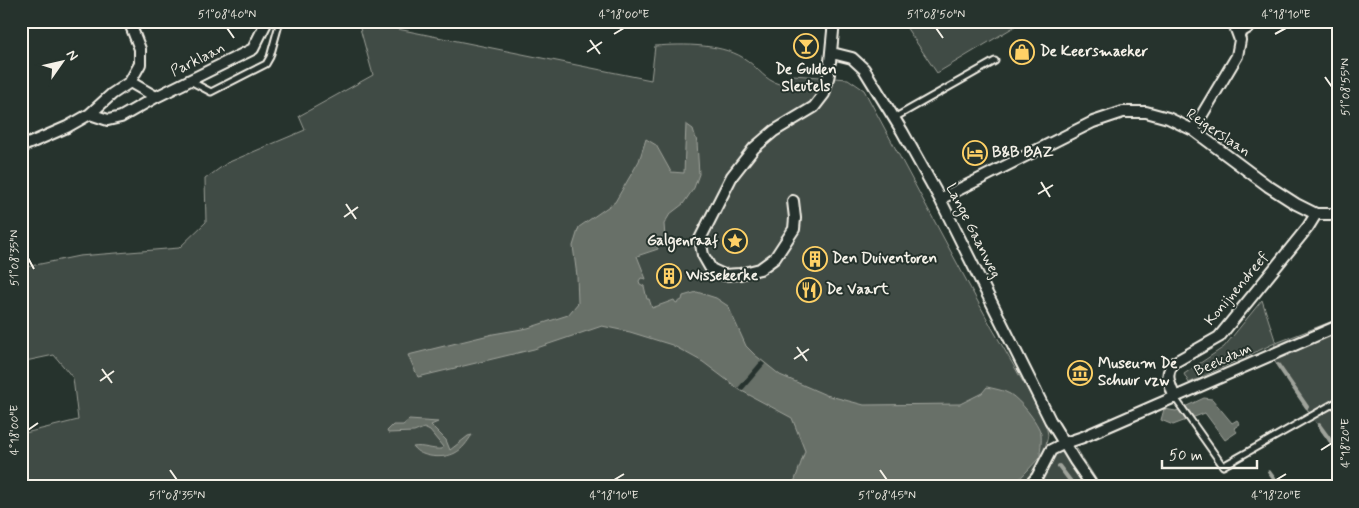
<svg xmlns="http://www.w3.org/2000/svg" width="1359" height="508" viewBox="0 0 1359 508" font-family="Mynerve,sans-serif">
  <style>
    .green { fill: #414b45; stroke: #9a9e96 }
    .water { fill: #676f68; stroke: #9fa39b }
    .pier { fill: #26332d }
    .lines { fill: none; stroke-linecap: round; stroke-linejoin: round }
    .stream { stroke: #9fa39b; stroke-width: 4 }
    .service-casing { stroke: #f4f1e8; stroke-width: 9 }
    .minor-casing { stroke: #f4f1e8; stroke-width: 14 }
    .service { stroke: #26332d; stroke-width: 5 }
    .minor { stroke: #26332d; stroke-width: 10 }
    .ticks { fill: none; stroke: #f4f1e8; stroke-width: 2 }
    .labels { text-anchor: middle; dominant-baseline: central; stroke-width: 4; stroke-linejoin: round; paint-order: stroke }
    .poi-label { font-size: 15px; font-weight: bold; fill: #f4f1e8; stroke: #26332d; text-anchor: start }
    .street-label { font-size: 15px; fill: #f4f1e8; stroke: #26332d }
    .neatline { fill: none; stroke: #f4f1e8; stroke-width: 2 }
    .ticks-label { font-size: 12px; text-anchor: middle; fill: #f4f1e8 }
  </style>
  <rect width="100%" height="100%" fill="#26332d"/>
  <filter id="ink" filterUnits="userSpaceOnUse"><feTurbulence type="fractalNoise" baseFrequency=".02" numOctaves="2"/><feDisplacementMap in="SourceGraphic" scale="10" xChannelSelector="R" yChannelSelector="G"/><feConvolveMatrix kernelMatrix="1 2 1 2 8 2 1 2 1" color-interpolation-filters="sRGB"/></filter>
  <g filter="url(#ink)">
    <path class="green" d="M358 21 651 80 655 46C683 44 725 43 748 61 759 69 765 80 779 84L793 75 848 79 864 90 992 328 1045 420 1048 435 1044 454 1077 449 1101 487H21V434L78 420 73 378 54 355 21 362V268L79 256 179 248 206 222 205 179 227 163 305 130 299 116 373 75Z
      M915 21H1024L937 73 906 27Z
      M1262 300 1276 343 1338 319V455L1273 359 1275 343 1189 383 1184 374 1224 347Z"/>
    <path class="water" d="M686 124 693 129 697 142 699 174 694 188 683 204 670 214 664 224 665 237 655 241 658 249 637 256 646 279 641 278 639 281 640 284 644 286 647 299H649L652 308 674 300 676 303 682 300 683 296 697 292 716 298 728 306 746 346 755 355 780 375 826 395 864 405 960 404 982 393 987 387C995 389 1003 390 1010 394 1020 400 1038 422 1041 434 1042 441 1040 450 1040 457L1012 487H786L795 480 805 451 792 418 740 390 703 362 672 345 630 332 602 326 534 349 418 377 408 355 493 334 528 328 568 315 578 303 577 276 573 246 579 227 615 202 639 161 646 139 656 145 671 172 684 173Z
      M1204 398 1212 399 1232 423 1237 420 1240 424 1234 428 1237 432 1225 440 1205 413 1173 425 1161 420 1164 409 1176 411Z
      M409 420 438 422 431 425 446 440 450 450 468 436 472 435C467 442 463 449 455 453 444 459 421 458 413 447 423 445 432 450 442 449L443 447 430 431 424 428 414 432 388 433 387 431 393 425H403Z"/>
    <path class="pier" d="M761 361 765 364 742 391 738 388Z"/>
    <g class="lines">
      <path class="stream" d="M1278 365 1307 407
        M1319 425 1338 451
        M1059 466 1075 487
        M1269 472 1280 487
        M1189 484 1191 487"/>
      <defs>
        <path id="service" d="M190 81 211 92 266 64 270 57 280 21
          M894 118 995 61
          M1175 398 1223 466 1338 401"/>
        <path id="minor" d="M129 21 140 49V64L130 82
          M1239 33 1259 21
          M832 53 852 58 864 69 902 131 940 199 1050 420 1075 461 1093 487
          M830 62 834 21
          M90 114 112 94 130 82 156 97
          M1193 130 1237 56 1240 40 1233 21
          M21 147 67 127 90 114 108 120 121 117 156 97 253 49 267 21
          M940 199 1093 122 1123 112H1146L1168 118 1193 130 1268 186 1296 204 1316 214H1338
          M793 201 795 218 794 229 775 258 760 269 740 274 724 275 711 269 703 255 700 239 732 176 754 148 774 131 814 107 824 94 829 74
          M1175 398C1170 384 1163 374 1175 362L1219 337 1308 227 1316 214
          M1028 487 1037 477 1051 450 1065 443 1083 437 1338 326"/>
      </defs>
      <use href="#service" class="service-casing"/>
      <use href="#minor" class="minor-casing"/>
      <use href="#service" class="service"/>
      <use href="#minor" class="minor"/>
    </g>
  </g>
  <path class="ticks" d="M227 28 234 38M936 28 943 38M614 34 624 28M1275 34 1286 28M590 40 600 54M587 52 602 42M1325 77 1332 87M1041 182 1050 197M1038 194 1053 185M346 204 356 219M344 217 358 207M28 258 34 269M797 347 807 361M794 359 809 349M102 369 112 383M100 381 114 371M28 430 38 423M1321 450 1332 443M170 470 177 480M880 470 887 480M614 480 624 474M1276 480 1286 474"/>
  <defs>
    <symbol id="bar-ring" viewBox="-11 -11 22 22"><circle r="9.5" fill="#26332d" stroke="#ffd166" stroke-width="1.5"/><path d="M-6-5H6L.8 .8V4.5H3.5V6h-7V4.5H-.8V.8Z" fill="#ffd166"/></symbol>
    <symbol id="shop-ring" viewBox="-11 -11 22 22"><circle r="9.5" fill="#26332d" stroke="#ffd166" stroke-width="1.5"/><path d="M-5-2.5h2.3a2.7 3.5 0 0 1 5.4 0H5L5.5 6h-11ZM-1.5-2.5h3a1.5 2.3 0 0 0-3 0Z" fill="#ffd166"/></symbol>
    <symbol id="hotel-ring" viewBox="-11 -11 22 22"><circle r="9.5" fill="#26332d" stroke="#ffd166" stroke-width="1.5"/><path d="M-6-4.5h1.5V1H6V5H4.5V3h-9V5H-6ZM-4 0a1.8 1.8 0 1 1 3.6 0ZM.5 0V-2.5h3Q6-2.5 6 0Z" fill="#ffd166"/></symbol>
    <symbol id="sight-ring" viewBox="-11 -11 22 22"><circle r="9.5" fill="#26332d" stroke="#ffd166" stroke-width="1.5"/><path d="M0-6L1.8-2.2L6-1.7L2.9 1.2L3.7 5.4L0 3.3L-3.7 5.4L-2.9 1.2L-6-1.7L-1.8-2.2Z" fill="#ffd166"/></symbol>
    <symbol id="building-ring" viewBox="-11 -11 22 22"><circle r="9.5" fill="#26332d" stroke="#ffd166" stroke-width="1.5"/><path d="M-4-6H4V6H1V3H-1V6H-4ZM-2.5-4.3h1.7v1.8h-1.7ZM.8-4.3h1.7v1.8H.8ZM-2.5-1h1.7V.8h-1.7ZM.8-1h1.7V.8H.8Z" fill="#ffd166"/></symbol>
    <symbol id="restaurant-ring" viewBox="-11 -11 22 22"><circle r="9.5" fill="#26332d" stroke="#ffd166" stroke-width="1.5"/><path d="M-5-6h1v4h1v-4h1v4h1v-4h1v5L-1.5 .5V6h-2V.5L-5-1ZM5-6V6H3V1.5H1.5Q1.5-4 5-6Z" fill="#ffd166"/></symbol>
    <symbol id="museum-ring" viewBox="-11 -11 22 22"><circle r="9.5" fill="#26332d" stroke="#ffd166" stroke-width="1.5"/><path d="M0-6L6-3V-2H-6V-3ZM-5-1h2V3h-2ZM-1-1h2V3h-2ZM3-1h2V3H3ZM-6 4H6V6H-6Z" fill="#ffd166"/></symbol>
  </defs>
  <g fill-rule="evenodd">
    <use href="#bar-ring" x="792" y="32" width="28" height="28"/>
    <use href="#shop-ring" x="1008" y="38" width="28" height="28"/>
    <use href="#hotel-ring" x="961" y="139" width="28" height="28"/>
    <use href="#sight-ring" x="721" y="227" width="28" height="28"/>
    <use href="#building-ring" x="801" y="245" width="28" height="28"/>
    <use href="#building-ring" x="655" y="262" width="28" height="28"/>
    <use href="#restaurant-ring" x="795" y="276" width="28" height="28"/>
    <use href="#museum-ring" x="1066" y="359" width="28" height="28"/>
  </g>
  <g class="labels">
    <g class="poi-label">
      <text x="1040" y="52">De Keersmaeker</text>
      <text x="806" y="70" text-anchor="middle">De Gulden<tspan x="806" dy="17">Sleutels</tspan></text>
      <text x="992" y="153">B&amp;B BAZ</text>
      <text x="718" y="241" text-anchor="end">Galgenraaf</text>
      <text x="832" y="259">Den Duiventoren</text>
      <text x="686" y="276">Wissekerke</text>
      <text x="826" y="290">De Vaart</text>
      <text x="1098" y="364">Museum De<tspan x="1098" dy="17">Schuur vzw</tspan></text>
    </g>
    <g class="street-label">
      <text transform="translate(198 60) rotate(-26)">Parklaan</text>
      <text transform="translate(1218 133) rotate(34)">Reigerslaan</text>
      <text transform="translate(973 231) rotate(63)">Lange Gaanweg</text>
      <text transform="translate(1237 289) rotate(-50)">Konijnendreef</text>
      <text transform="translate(1223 360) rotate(-24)">Beekdam</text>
    </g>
  </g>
  <rect width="1359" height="508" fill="none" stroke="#26332d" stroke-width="55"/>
  <g transform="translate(62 62) rotate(56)" stroke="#26332d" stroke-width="4" paint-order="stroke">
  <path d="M0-4L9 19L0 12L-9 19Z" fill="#f4f1e8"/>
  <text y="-8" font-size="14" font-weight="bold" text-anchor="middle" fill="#f4f1e8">N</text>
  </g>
  <path d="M1162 460v8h95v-8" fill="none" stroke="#f4f1e8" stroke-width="2.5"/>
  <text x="1169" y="460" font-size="15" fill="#f4f1e8" stroke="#26332d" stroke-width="4" paint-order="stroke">50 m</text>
  <rect x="28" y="28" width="1304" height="452" class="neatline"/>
  <g class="ticks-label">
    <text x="227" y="18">51°08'40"N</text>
    <text x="624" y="18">4°18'00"E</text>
    <text x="936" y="18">51°08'50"N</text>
    <text x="1286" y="18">4°18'10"E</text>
    <text transform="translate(1345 87) rotate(-90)" y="4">51°08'55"N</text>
    <text transform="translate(14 258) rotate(-90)" y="4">51°08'35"N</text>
    <text transform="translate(14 430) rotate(-90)" y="4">4°18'00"E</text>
    <text transform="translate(1345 443) rotate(-90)" y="4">4°18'20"E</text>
    <text x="177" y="499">51°08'35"N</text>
    <text x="614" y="499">4°18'10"E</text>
    <text x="887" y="499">51°08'45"N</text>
    <text x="1276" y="499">4°18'20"E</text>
  </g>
</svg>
